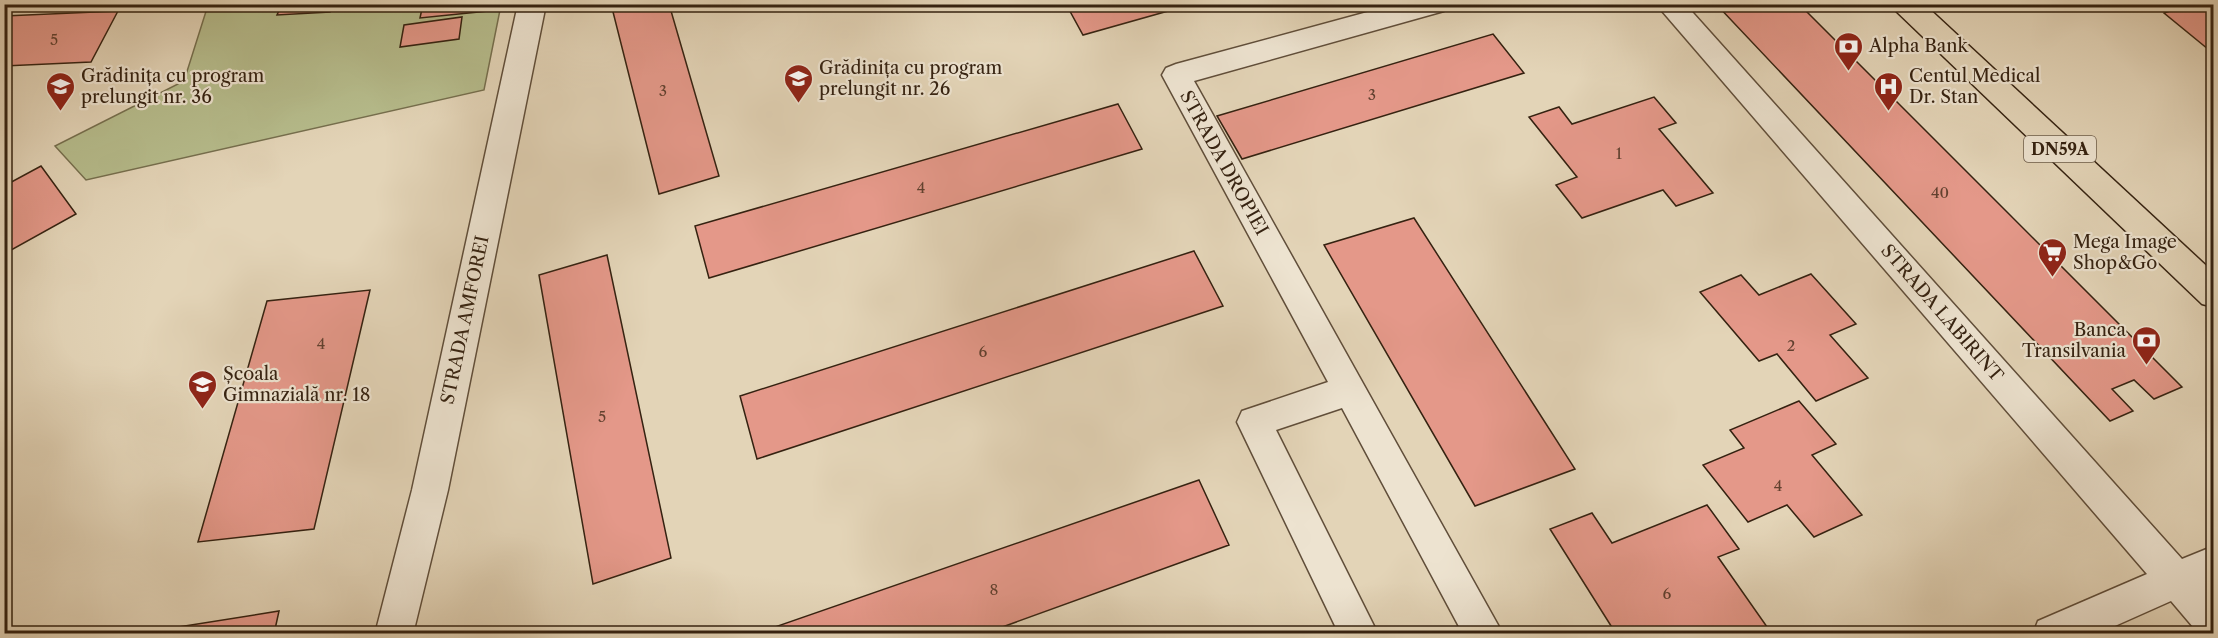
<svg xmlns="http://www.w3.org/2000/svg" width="2218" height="638" viewBox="0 0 2218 638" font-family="'Libre Caslon Text',serif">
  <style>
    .green { fill: #b6bc8c; stroke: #766f4e; stroke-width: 1.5 }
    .building { fill: #e49889; stroke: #352211; stroke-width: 1.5 }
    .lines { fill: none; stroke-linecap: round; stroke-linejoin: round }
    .minor-casing { stroke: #604e3a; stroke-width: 3 }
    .major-casing { stroke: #352211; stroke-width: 3 }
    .minor { fill: #ede3d0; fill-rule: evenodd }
    .major { fill: #e3d4b7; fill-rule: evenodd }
    .labels { text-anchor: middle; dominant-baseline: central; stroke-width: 4.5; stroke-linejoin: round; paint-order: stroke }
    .number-label { font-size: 15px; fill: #61402f }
    .shield { fill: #ede3d0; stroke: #6c5c4a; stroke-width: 1.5 }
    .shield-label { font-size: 16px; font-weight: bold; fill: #352211 }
    .poi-label { font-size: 18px; fill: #352211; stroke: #ede3d0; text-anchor: start }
    .street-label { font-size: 18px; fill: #352211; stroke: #ede3d0 }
  </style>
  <rect width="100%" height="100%" fill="#e3d4b7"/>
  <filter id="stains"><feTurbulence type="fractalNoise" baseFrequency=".00333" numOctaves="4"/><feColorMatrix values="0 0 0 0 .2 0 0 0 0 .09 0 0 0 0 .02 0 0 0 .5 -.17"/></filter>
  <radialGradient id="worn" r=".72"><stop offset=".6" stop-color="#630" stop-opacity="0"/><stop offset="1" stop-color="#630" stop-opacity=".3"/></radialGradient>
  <path class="green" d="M208 5H501L484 90 86 180 55 146 184 81Z"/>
  <path class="building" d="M282 4H333L330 12 277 15Z
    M423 4H489L488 11 420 18Z
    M611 4H669L719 176 659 194Z
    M1066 4H1193L1083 35Z
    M1716 4H1799L2182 387 2154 399 2134 380 2112 389 2133 411 2110 421Z
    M2193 4 2214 5V54L2164 13Z
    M118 11 91 62 4 66V16Z
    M462 17 459 39 400 47 404 25Z
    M1493 34 1524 73 1242 159 1217 116Z
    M1654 97 1676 123 1659 129 1713 193 1676 206 1663 190 1582 218 1556 185 1577 177 1529 117 1559 107 1572 124Z
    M1118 104 1142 149 709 278 695 226Z
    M41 166 76 214 4 254V186Z
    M1414 218 1575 469 1475 506 1324 245Z
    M1194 251 1223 306 757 459 740 396Z
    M607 255 671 558 593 584 539 275Z
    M1811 274 1856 324 1830 335 1868 378 1816 401 1777 354 1759 361 1700 292 1741 275 1759 295Z
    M370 290 314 529 198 542 267 301Z
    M1799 401 1836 444 1812 455 1862 515 1814 537 1787 505 1748 522 1703 465 1744 448 1730 430Z
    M1199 480 1229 545 983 634H755Z
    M1707 505 1739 549 1718 557 1772 634H1602L1613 629 1550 529 1592 513 1612 543Z
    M279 611 274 634H134Z"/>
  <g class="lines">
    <defs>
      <path id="minor" d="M518 4H546L448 490 413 634H375L412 490Z
        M1397 4H1447L1444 11 1194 81 1503 634H1463L1342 408 1276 430 1378 634H1339L1237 422 1242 411 1328 382 1162 75 1166 68 1176 64Z
        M1656 4H1685L2182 559 2214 546V582L2206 585 2214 593V634H2199L2171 601 2097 634H2033L2038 621 2147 574Z"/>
      <path id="major" d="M1893 4H1924L2214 273V307L2202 304 1896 11Z"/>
    </defs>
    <use href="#minor" class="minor-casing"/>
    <use href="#major" class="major-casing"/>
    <use href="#minor" class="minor"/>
    <use href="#major" class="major"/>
  </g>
  <defs>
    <symbol id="bank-pin" viewBox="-11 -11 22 30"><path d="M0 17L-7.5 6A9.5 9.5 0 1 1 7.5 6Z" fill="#8f2418" stroke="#ede3d0"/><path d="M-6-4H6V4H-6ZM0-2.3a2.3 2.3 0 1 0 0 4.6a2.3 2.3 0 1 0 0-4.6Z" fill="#fff"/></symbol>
    <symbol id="school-pin" viewBox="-11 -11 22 30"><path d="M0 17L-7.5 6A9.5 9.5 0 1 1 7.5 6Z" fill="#8f2418" stroke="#ede3d0"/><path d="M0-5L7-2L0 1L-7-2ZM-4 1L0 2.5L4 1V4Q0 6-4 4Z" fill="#fff"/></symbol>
    <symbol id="hospital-pin" viewBox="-11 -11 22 30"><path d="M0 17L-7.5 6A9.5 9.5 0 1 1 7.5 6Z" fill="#8f2418" stroke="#ede3d0"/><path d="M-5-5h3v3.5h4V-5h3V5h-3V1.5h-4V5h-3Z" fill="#fff"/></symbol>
    <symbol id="supermarket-pin" viewBox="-11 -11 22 30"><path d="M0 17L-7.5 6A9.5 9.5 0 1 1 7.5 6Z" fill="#8f2418" stroke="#ede3d0"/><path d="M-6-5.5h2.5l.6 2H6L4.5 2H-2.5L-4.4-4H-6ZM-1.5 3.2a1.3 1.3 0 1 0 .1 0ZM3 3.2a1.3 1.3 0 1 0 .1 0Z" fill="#fff"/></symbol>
  </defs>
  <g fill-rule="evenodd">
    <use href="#bank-pin" x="1832" y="30" width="33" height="45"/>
    <use href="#school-pin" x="782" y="62" width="33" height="45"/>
    <use href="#school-pin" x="44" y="70" width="33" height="45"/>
    <use href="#hospital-pin" x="1872" y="70" width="33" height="45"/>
    <use href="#supermarket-pin" x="2036" y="236" width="33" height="45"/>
    <use href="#bank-pin" x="2130" y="324" width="33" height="45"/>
    <use href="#school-pin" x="186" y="368" width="33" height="45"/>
  </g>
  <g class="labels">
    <g class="number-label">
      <text x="54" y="39">5</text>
      <text x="663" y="90">3</text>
      <text x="1372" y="94">3</text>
      <text x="1619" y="153">1</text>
      <text x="921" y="187">4</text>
      <text x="1940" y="192">40</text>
      <text x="321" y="343">4</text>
      <text x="1791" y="345">2</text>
      <text x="983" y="351">6</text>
      <text x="602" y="416">5</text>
      <text x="1778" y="485">4</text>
      <text x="994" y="589">8</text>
      <text x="1667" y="593">6</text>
    </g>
    <rect class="shield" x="2024" y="136" width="72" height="26" rx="4.5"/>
    <g class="shield-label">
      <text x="2060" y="149">DN59A</text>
    </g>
    <g class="poi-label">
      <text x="1869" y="46">Alpha Bank</text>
      <text x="819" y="68">Grădinița cu program<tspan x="819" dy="21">prelungit nr. 26</tspan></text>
      <text x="81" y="76">Grădinița cu program<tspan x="81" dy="21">prelungit nr. 36</tspan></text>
      <text x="1909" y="76">Centul Medical<tspan x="1909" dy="21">Dr. Stan</tspan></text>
      <text x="2073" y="242">Mega Image<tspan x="2073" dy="21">Shop&amp;Go</tspan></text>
      <text x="2126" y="330" text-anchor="end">Banca<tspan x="2126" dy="21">Transilvania</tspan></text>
      <text x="223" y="374">Școala<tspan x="223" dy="21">Gimnazială nr. 18</tspan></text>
    </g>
    <g class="street-label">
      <text transform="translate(1224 163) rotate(61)">STRADA DROPIEI</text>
      <text transform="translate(1942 313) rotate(49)">STRADA LABIRINT</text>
      <text transform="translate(465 320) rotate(-78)">STRADA AMFOREI</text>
    </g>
  </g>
  <rect width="2218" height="638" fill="none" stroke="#e3d4b7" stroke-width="24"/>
  <rect x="6" y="6" width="2206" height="626" fill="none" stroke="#352211" stroke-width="3"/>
  <rect x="12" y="12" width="2194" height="614" fill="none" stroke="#352211" stroke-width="1.5"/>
  <rect width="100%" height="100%" filter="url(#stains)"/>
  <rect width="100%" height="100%" fill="url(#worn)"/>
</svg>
